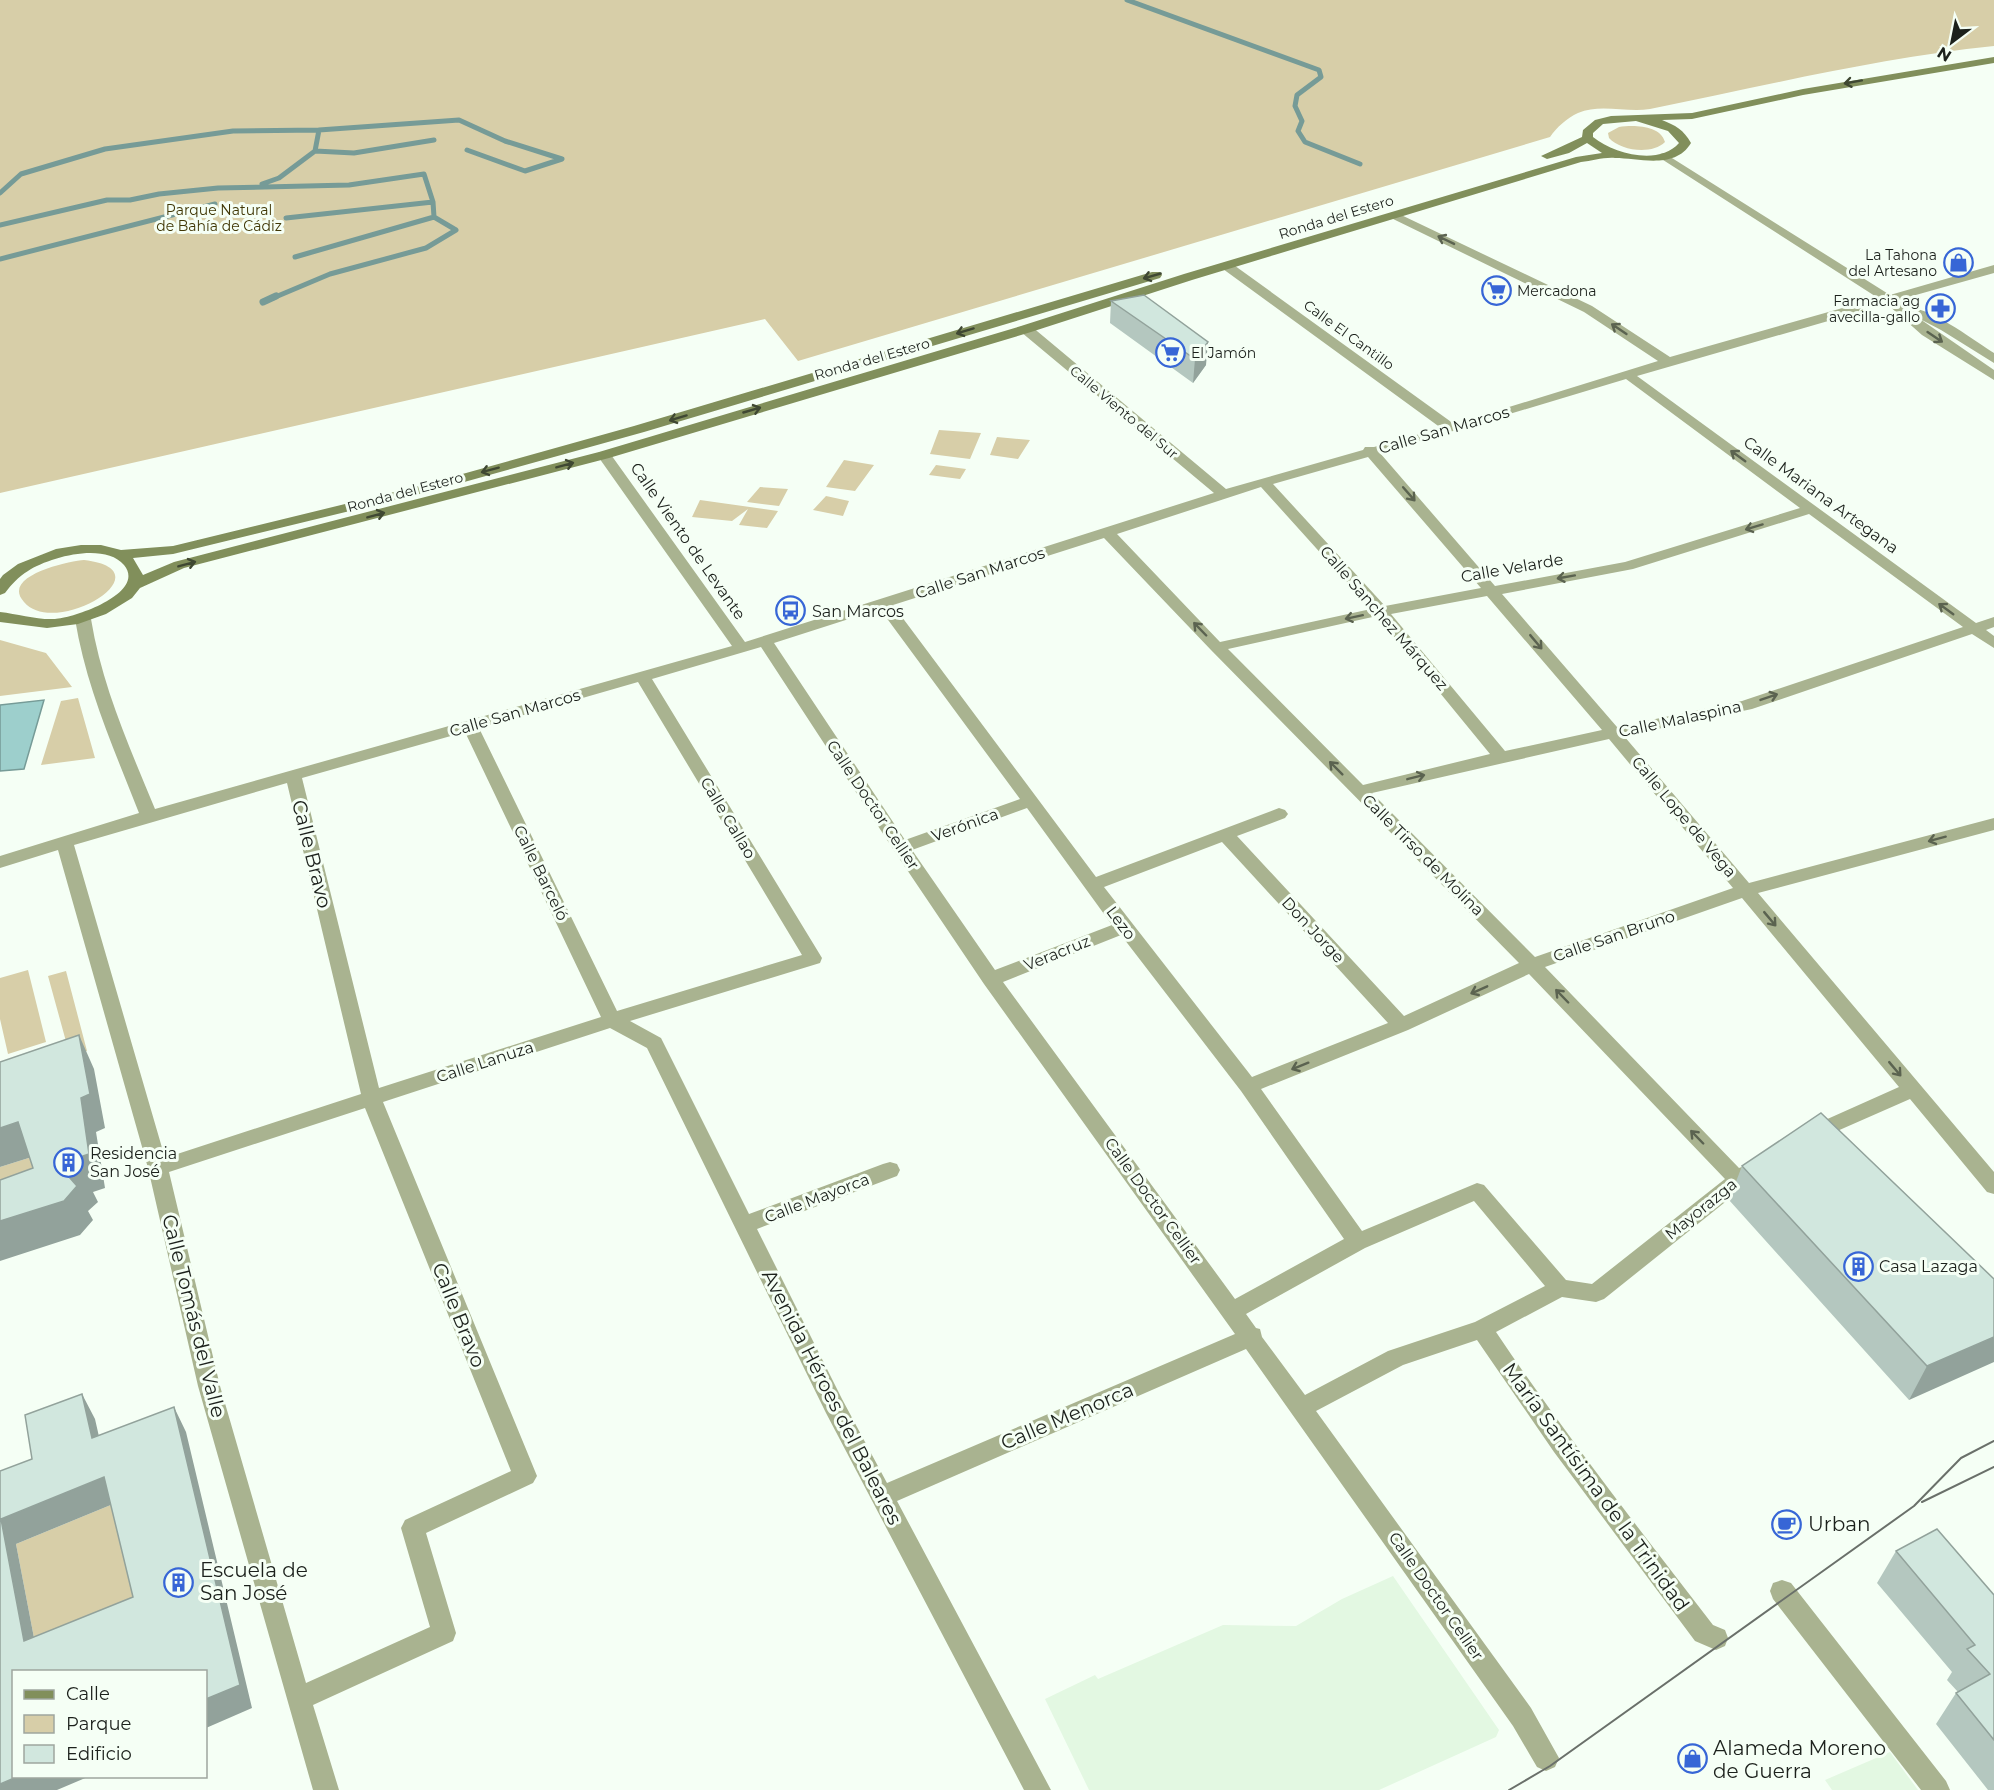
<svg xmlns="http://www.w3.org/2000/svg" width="1994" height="1790" viewBox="0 0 1994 1790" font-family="Montserrat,sans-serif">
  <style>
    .built { fill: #e3f8e2 }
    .green { fill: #d7cea8 }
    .water { fill: #9dcfcc; stroke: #769b97; stroke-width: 1.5 }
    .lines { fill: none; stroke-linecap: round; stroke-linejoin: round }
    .stream-far1 { stroke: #769b97; stroke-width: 5 }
    .stream { stroke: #769b97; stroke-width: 7 }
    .street { fill: #a9b390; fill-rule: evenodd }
    .secondary { fill: #818f5b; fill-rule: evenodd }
    .tram { stroke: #6a706a; stroke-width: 2 }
    .wall { fill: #b4c7bf }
    .shaded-wall { fill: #92a29b }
    .building { fill: #d1e7de; stroke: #92a29b; stroke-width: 1.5; fill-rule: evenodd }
    .oneway { stroke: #3f4832 }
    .oneway2 { stroke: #5b6350 }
    .labels { text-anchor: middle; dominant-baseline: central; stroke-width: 6; stroke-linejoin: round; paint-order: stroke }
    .far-park-label { font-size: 14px; fill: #403705; stroke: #f5fff5 }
    .far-street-label { font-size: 14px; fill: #1c211c; stroke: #f5fff5 }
    .far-poi-label { font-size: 14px; fill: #1c211c; stroke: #f5fff5; text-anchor: end }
    .street-label { font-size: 16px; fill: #1c211c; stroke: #f5fff5 }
    .poi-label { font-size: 16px; fill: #1c211c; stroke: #f5fff5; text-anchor: start }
    .near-street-label { font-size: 20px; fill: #1c211c; stroke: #f5fff5 }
    .near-poi-label { font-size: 20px; fill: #1c211c; stroke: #f5fff5; text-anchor: start }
  </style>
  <rect width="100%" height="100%" fill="#f5fff5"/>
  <path class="built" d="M1393 1576 1499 1730 1496 1737 1379 1790H1089L1045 1699 1095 1675 1098 1679 1223 1625 1296 1626 1342 1599Z
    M1890 1752 1918 1790H1832L1825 1780Z"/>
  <path class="green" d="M0 0H1994V46C1877 58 1764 86 1650 109 1626 113 1601 103 1578 113 1567 118 1557 127 1550 137L798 361 765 319 0 493Z
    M1619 127C1634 125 1660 125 1665 142 1652 155 1621 151 1609 138L1608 133Z
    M939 430 981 433 970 459 930 454Z
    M997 437 1030 440 1018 459 990 455Z
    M844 460 874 465 855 491 826 487Z
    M936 465 966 469 960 479 929 475Z
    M760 487 788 489 779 506 747 502Z
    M826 496 849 501 843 516 813 510Z
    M700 500 778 511 767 528 739 525 748 509 732 521 692 517Z
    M84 560C170 570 55 639 24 602 0 576 69 561 84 560Z
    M0 640 46 653 72 687 0 696Z
    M78 698 95 758 41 765 61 701Z
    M28 970 46 1042 8 1054 0 1019V978Z
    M66 971 87 1051 70 1056 48 976Z
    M35 1156 50 1202 0 1220V1167Z
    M118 1502 146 1621 39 1664 16 1544Z"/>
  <path class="water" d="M44 700 24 769 0 771V705Z"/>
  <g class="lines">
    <path class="stream-far1" d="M1127 0 1319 70 1321 77 1297 95 1295 106 1302 121 1298 131 1305 142 1360 164
      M315 151 354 153 434 140
      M262 184 279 178 315 151 319 130
      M0 193 21 174 105 149 233 131 319 130 459 120 505 141 562 159 525 171 467 150
      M0 225 107 200H130L159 194 218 188 349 185 424 174 433 202 286 218
      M295 257 434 217 433 202
      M0 259 215 204
      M273 298 330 274 426 248 456 230 434 217"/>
    <path class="stream" d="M263 302 276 296"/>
    <path class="street" d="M1664 153 1890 295 1994 265V273L1898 300 1908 309C1925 303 1978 343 1994 353V363L1941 330 1920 319 1994 370V380L1922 335 1887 304 1637 376 1976 623 1994 617V627L1986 630 1994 636V648L1972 634 1752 709 1624 736 1749 883 1994 818V830L1758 893 1994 1172V1194L1987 1192 1910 1099 1819 1139 1812 1142 1805 1139 1802 1134 1805 1129 1899 1087 1742 898 1545 967 1739 1168 1747 1165 1754 1167 1757 1173 1754 1179 1604 1299 1596 1302 1562 1297 1496 1332C1564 1433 1639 1529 1713 1625L1725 1630 1728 1638 1725 1646 1716 1650 1695 1641 1554 1452 1477 1340 1403 1365 1316 1411 1531 1708 1559 1758 1555 1767 1546 1771 1537 1767 1513 1726 1246 1349 897 1501 1051 1790H1024L826 1413 647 1048 610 1028 383 1102 537 1476 533 1483 426 1533 456 1633 453 1641 313 1705 339 1790H313L198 1386 148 1168 58 850 0 868V856L139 813C114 749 86 687 75 619L78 616 83 614 91 619C102 686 129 746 155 809L732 646 597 455 599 452H609L745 642 1214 493 1021 332 1020 329 1021 326H1031L1226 489 1363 450 1365 447H1374L1441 428 1223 269V263H1231L1454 424 1658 361 1584 312 1389 217V213H1397L1592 306 1670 357 1878 298 1660 158V154ZM1626 379 1800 508 1625 562 1495 586 1380 453ZM1368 457 1481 588 1385 606 1273 484ZM1261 487 1371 609 1220 642 1117 534ZM1809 514 1963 627 1742 701 1617 727 1502 594 1633 569ZM1104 538 1211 650 1519 963 1404 1016 1237 836 1285 818 1288 814 1285 810 1279 808 1096 877 893 605ZM1487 596 1602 730 1505 751 1391 614ZM880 609 1020 799 905 840 774 643ZM1377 616 1490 754 1363 785 1228 649ZM761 647 895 852 984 984 1235 1334 887 1483 842 1399 757 1229 897 1176 900 1170 897 1164 890 1162 883 1164 749 1214 661 1038 630 1021 820 963 822 958 652 679ZM638 682 802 955 617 1011 479 728ZM465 732 601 1017 379 1088 302 778ZM1609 739 1733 888 1535 957 1372 793ZM287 783 361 1094 165 1158 74 845ZM1027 808 1112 925 995 970 912 850ZM1222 842 1388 1023 1252 1077 1104 887ZM1121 935 1241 1091 1344 1239 1235 1299 1003 982ZM1529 974 1725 1179 1592 1284 1566 1280 1484 1185 1477 1183 1362 1231 1261 1089 1408 1030ZM365 1108 511 1471 405 1520 401 1528 430 1627 306 1683 220 1386 169 1172ZM1474 1201 1545 1286 1475 1322 1388 1351 1305 1395 1262 1337 1260 1329 1256 1328 1246 1314 1365 1248Z
      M1782 1580 1791 1583 1946 1781 1950 1790H1921L1773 1599 1770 1591 1773 1583Z"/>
    <path class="secondary" d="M1994 57V63L1803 95 1692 119 1662 120C1675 125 1684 130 1691 143 1675 170 1639 158 1615 158 1604 157 1592 161 1581 162L1192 280 1031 332 609 458 184 568 140 588 132 598 106 614 78 624 47 628 0 622V612C18 614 37 620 55 619 74 618 147 593 124 565 104 542 50 557 28 571 18 577 12 584 5 593L0 595V579L3 575 18 564 56 549 81 545H101L121 550 173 546 423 485 634 426 1152 272H1160L1162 275 1160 278 644 432 432 491 173 554 133 558 143 575 174 562 599 452 1021 326 1184 274 1576 157 1602 153 1587 143 1569 153 1547 159 1541 156 1582 137 1583 130 1595 120 1611 116 1692 113 1803 89ZM1636 121 1668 131 1679 143C1659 166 1614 154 1593 137V133L1603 124Z"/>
    <path class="tram" d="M1922 1502 1994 1467
      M1509 1790 1550 1766 1914 1506 1961 1458 1994 1441"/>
  </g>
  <path class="wall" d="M1111 301 1206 365 1193 383 1110 323Z
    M1742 1166 1994 1279 1909 1400 1729 1200Z
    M1896 1551 1994 1595V1790H1988L1936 1724 1956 1693 1958 1692 1947 1680 1952 1672 1877 1583Z"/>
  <path class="shaded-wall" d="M1208 342 1206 365 1193 383 1195 359Z
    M79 1035 94 1069 105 1128 96 1132 105 1188 93 1192 98 1202 88 1211 93 1220 80 1235 0 1261V1221L70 1178 77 1158 81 1098Z
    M18 1122 35 1156 0 1167V1128Z
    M1994 1337V1362L1909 1400 1927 1366Z
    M82 1394 95 1419 105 1463 92 1438Z
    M174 1407 186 1432 252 1708 206 1728V1699Z
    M104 1477 118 1502 16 1544 39 1664 24 1641 1 1519Z
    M19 1776H90L57 1790H0V1784Z"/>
  <path class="building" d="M1144 295 1208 342 1195 359 1111 301Z
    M79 1035 90 1094 81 1098 89 1154 77 1158 82 1168 70 1178 77 1186 64 1201 0 1221V1180L33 1168 18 1122 0 1128V1062Z
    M1821 1113 1994 1279V1337L1927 1366 1742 1166Z
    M82 1394 92 1438 174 1407 240 1685 206 1699V1671H14V1776H19L0 1784V1471L32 1459 25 1415ZM104 1477 133 1597 24 1641 1 1519Z
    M1937 1529 1994 1595V1740L1956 1693 1990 1674 1967 1649 1975 1645 1896 1551Z"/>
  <defs><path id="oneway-shaft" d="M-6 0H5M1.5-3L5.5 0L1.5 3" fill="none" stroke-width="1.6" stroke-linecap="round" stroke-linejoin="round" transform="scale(1.5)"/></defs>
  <g class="oneway">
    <use href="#oneway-shaft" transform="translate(1853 82) rotate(170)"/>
    <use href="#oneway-shaft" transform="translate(1152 276) rotate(164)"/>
    <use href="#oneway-shaft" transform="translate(965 331) rotate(163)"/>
    <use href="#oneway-shaft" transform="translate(752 410) rotate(-16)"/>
    <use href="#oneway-shaft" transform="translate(678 418) rotate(163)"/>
    <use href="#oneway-shaft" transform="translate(565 465) rotate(-15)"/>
    <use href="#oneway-shaft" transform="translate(490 470) rotate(165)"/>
    <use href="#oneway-shaft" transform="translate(376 515) rotate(-15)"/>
    <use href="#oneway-shaft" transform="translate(187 564) rotate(-15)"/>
  </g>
  <g class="oneway2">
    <use href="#oneway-shaft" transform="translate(1446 240) rotate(-154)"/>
    <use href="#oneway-shaft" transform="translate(1619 329) rotate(-146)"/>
    <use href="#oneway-shaft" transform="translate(1935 337) rotate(34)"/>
    <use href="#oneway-shaft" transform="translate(1738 456) rotate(-144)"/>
    <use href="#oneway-shaft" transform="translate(1409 494) rotate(49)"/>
    <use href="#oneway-shaft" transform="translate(1754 527) rotate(163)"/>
    <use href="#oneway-shaft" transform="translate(1566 577) rotate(170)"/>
    <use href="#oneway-shaft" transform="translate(1946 609) rotate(-144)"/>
    <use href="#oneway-shaft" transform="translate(1354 617) rotate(168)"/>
    <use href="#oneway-shaft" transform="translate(1200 629) rotate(-134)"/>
    <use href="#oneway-shaft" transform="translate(1536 642) rotate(50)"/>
    <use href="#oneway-shaft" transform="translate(1769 697) rotate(-19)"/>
    <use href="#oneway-shaft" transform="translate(1336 768) rotate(-135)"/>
    <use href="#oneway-shaft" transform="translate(1416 777) rotate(-14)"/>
    <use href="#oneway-shaft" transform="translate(1937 839) rotate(165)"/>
    <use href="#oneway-shaft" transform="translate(1770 919) rotate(50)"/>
    <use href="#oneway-shaft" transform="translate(1479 990) rotate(156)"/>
    <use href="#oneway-shaft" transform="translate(1562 996) rotate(-134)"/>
    <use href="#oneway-shaft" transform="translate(1300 1066) rotate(158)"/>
    <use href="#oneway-shaft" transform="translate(1895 1069) rotate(50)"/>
    <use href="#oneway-shaft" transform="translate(1697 1137) rotate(-134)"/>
  </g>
  <defs>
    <symbol id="shop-ring" viewBox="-11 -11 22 22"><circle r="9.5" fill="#f5fff5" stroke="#3766d6" stroke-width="1.5"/><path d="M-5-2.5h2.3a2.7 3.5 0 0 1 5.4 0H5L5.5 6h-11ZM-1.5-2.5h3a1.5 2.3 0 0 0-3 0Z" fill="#3766d6"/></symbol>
    <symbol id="supermarket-ring" viewBox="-11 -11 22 22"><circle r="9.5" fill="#f5fff5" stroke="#3766d6" stroke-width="1.5"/><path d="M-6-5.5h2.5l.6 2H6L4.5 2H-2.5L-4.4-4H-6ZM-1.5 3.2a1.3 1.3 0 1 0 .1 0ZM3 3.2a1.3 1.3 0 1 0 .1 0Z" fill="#3766d6"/></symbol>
    <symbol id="pharmacy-ring" viewBox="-11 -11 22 22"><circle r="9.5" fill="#f5fff5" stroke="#3766d6" stroke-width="1.5"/><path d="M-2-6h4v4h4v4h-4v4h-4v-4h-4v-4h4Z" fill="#3766d6"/></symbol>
    <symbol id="bus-ring" viewBox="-11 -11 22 22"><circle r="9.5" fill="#f5fff5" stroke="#3766d6" stroke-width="1.5"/><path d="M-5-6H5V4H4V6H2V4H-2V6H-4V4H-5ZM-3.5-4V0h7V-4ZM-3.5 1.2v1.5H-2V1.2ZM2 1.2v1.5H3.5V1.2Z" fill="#3766d6"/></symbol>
    <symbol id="building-ring" viewBox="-11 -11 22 22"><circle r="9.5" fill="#f5fff5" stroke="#3766d6" stroke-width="1.5"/><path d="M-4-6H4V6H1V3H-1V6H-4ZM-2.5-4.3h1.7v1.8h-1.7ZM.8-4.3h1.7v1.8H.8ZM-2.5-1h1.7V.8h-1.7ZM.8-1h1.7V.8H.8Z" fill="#3766d6"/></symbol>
    <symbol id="cafe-ring" viewBox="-11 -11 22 22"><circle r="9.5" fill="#f5fff5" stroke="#3766d6" stroke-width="1.5"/><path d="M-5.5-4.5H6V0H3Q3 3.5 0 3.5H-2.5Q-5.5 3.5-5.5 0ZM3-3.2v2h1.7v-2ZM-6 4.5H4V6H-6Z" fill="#3766d6"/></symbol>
  </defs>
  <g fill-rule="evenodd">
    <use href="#shop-ring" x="1942" y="246" width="33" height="33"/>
    <use href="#supermarket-ring" x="1480" y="274" width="33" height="33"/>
    <use href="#pharmacy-ring" x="1924" y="292" width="33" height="33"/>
    <use href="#supermarket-ring" x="1154" y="336" width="33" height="33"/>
    <use href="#bus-ring" x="774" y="594" width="33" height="33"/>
    <use href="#building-ring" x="52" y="1146" width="33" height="33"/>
    <use href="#building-ring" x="1842" y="1250" width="33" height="33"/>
    <use href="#cafe-ring" x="1770" y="1508" width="33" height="33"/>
    <use href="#building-ring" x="162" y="1566" width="33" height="33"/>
    <use href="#shop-ring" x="1676" y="1742" width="33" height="33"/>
  </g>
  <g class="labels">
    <g class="far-park-label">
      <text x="219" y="210">Parque Natural<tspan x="219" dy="16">de Bahía de Cádiz</tspan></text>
    </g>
    <g class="far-street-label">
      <text transform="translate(1336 217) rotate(-17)">Ronda del Estero</text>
      <text transform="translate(1349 335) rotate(36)">Calle El Cantillo</text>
      <text transform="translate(872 359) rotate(-16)">Ronda del Estero</text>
      <text transform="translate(1124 412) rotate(40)">Calle Viento del Sur</text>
      <text transform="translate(405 492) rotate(-15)">Ronda del Estero</text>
    </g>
    <g class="far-poi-label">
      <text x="1937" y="255">La Tahona<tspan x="1937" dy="16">del Artesano</tspan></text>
      <text x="1517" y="291" text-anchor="start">Mercadona</text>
      <text x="1920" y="301">Farmacia ag<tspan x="1920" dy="16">avecilla-gallo</tspan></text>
      <text x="1191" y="353" text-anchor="start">El Jamón</text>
    </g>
    <g class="street-label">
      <text transform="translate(1444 430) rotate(-16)">Calle San Marcos</text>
      <text transform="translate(1821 495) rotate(36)">Calle Mariana Artegana</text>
      <text transform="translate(688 541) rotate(55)">Calle Viento de Levante</text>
      <text transform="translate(1512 568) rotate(-10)">Calle Velarde</text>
      <text transform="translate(980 573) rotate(-18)">Calle San Marcos</text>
      <text transform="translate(1384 618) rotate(49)">Calle Sanchez Márquez</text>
      <text transform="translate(515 713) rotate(-16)">Calle San Marcos</text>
      <text transform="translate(1680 719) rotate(-12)">Calle Malaspina</text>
      <text transform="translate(873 805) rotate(56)">Calle Doctor Cellier</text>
      <text transform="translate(1684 817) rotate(50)">Calle Lope de Vega</text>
      <text transform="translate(728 818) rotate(59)">Calle Callao</text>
      <text transform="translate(965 825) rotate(-20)">Verónica</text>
      <text transform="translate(1423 855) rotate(45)">Calle Tirso de Molina</text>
      <text transform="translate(541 873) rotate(64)">Calle Barceló</text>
      <text transform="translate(1121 923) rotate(53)">Lezo</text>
      <text transform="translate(1313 930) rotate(47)">Don Jorge</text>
      <text transform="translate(1614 936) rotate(-19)">Calle San Bruno</text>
      <text transform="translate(1057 953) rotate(-22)">Veracruz</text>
      <text transform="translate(485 1062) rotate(-18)">Calle Lanuza</text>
      <text transform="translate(817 1198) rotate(-21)">Calle Mayorca</text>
      <text transform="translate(1153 1201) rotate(54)">Calle Doctor Cellier</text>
      <text transform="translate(1701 1209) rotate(-39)">Mayorazga</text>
      <text transform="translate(1436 1596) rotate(55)">Calle Doctor Cellier</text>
    </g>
    <g class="poi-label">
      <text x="812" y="611">San Marcos</text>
      <text x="90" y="1153">Residencia<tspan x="90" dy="18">San José</tspan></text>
      <text x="1879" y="1266">Casa Lazaga</text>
    </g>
    <g class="near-street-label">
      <text transform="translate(312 854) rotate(76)">Calle Bravo</text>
      <text transform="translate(459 1315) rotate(68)">Calle Bravo</text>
      <text transform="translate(194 1316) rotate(76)">Calle Tomás del Valle</text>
      <text transform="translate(832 1397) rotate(63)">Avenida Héroes del Baleares</text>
      <text transform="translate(1067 1416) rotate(-23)">Calle Menorca</text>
      <text transform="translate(1596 1487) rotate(54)">María Santísima de la Trinidad</text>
    </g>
    <g class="near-poi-label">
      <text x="1808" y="1524">Urban</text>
      <text x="200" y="1570">Escuela de<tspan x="200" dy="23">San José</tspan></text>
      <text x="1713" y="1748">Alameda Moreno<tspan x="1713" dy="23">de Guerra</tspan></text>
    </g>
  </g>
  <rect x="12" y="1670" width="195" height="108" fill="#f5fff5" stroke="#9ea69e" stroke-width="1.5"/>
  <rect x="24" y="1690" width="30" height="9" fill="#818f5b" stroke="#9ea69e" stroke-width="1.5"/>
  <text x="66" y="1700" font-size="18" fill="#1c211c">Calle</text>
  <rect x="24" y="1715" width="30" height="18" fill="#d7cea8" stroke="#9ea69e" stroke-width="1.5"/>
  <text x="66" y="1730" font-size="18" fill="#1c211c">Parque</text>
  <rect x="24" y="1745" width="30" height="18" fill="#d1e7de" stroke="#9ea69e" stroke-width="1.5"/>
  <text x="66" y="1760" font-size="18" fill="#1c211c">Edificio</text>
  <g transform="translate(1952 42) rotate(212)" stroke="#f5fff5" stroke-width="4.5" paint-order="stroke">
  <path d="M0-4.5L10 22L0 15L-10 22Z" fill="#1c211c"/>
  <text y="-9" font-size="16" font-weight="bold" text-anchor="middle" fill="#1c211c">N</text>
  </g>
</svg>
